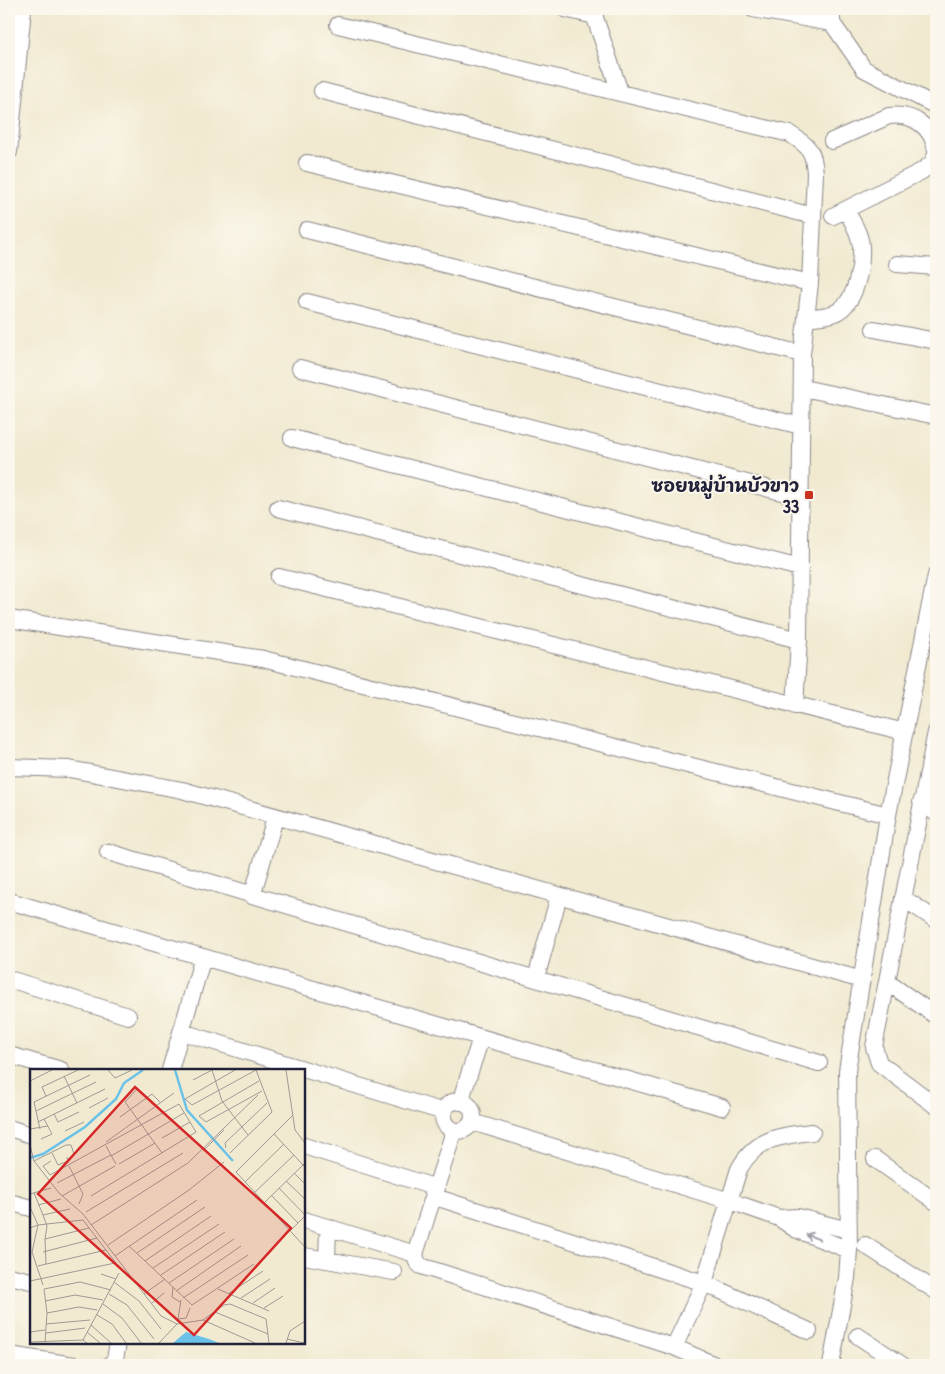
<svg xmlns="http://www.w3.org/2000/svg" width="945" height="1374" viewBox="0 0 945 1374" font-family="'Patrick Hand','Playpen Sans Thai',sans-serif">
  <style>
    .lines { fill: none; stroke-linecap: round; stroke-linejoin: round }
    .minor-casing { stroke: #8a8686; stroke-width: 18 }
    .minor { stroke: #fff; stroke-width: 16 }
    .oneway { stroke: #9c9ca7 }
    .poi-dot { fill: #c8321e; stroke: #fbf7ec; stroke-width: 2 }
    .labels { text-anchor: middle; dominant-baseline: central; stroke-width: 4; stroke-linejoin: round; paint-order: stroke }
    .poi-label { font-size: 18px; font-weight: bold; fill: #22223b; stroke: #fbf7ec; text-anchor: end }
    .inset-river { fill: none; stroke: #6bc2e8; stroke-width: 2.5 }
    .inset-road { fill: none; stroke: #9e9a95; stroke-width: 1 }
    .view { fill: #d62828; fill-opacity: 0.15; stroke: #d62828; stroke-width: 2.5 }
    .inset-edge { fill: none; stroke: #22223b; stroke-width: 2.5 }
  </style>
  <rect width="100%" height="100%" fill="#fbf7ec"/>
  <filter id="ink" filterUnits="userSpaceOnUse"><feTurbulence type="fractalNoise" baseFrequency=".02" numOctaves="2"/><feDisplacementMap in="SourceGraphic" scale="10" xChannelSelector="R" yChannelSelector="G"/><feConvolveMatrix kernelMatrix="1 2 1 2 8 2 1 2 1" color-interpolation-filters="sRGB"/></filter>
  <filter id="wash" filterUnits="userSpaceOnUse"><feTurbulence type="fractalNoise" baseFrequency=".0096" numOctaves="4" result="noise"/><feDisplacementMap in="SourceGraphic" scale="20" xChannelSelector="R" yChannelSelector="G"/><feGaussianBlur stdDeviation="1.12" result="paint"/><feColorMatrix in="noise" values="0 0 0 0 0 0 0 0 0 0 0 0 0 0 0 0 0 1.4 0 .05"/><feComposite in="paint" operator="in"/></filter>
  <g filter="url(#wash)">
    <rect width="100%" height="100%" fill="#f1ead1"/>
  </g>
  <g filter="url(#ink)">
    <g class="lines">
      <defs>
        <path id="minor" d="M565 9 595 16
          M592 9 620 92
          M753 9 832 23
          M832 9V23L864 69 936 106
          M338 25 790 134C809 146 814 151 815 174L810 283 802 354 799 640 795 706
          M322 91 813 216
          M832 141 889 116C913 113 933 127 936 151
          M9 152 23 9
          M307 163 810 283
          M833 216 922 171 932 163 936 155
          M307 230 802 354
          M897 264 936 267
          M307 302 801 426
          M806 318C817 316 831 317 840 310 857 298 862 265 861 246 860 233 852 221 846 210
          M874 329 936 341
          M300 368 801 497
          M803 388 936 416
          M292 438 800 568
          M278 508 799 640
          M279 577 905 732
          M9 619 263 659 888 815
          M936 732 874 1047 879 1063 936 1106
          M9 767 69 769 182 790 862 980
          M921 802 936 813
          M108 852 819 1063
          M252 896 275 818
          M903 898 936 920
          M9 901 722 1107
          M536 978 559 896
          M9 979 128 1016
          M887 982 936 1016
          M182 1032 444 1112
          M9 1055 61 1070
          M170 1070 203 957
          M443 1116a15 15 0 1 1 30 0a15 15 0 1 1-30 0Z
          M460 1102 481 1038
          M472 1122 730 1201 779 1218 795 1229 849 1250
          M9 1128 31 1135
          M454 1131 415 1254 417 1262 421 1266 674 1347 715 1365
          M304 1146 437 1188
          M875 1159 936 1202
          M435 1197 704 1283 809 1331
          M9 1202 31 1208
          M779 1218 798 1217 848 1230
          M304 1220 415 1254
          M865 1245 936 1291
          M304 1256 394 1272
          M327 1260 328 1227
          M9 1276 31 1281
          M858 1336 902 1365
          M674 1347 704 1283 739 1169C756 1138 779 1136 812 1132
          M9 1355 74 1365
          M110 1365 115 1359 118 1343
          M831 1365 847 1278 849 1250 847 1071 888 815 936 575"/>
      </defs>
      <use href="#minor" class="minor-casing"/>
      <use href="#minor" class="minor"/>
    </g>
    <defs><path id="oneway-shaft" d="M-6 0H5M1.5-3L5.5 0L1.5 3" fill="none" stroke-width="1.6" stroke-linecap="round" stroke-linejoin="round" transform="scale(1.25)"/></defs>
    <use class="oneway" href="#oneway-shaft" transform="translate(813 1237) rotate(-158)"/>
  </g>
  <rect class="poi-dot" x="804" y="490" width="10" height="10" rx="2.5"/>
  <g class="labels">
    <g class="poi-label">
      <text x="799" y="485">ซอยหมู่บ้านบัวขาว<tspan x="799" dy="21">33</tspan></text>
    </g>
  </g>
  <g transform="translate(30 1069)">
    <rect width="275" height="275" fill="#f1ead1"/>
    <path d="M156 263 179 270 189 274H143Z" fill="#6bc2e8"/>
    <path class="inset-river" d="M145 1 157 41 203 92M0 89 13 85 55 58 86 30 94 14 113 1"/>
    <path class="inset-road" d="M78 1 85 9 102 1M182 1 192 32 218 66M205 1 155 30 162 36 226 1M256 1 265 61 275 74M34 7 47 34M163 11 182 1M0 12 22 1M229 12 169 47 176 53 232 22M108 19 95 33 132 84M16 27 12 18 48 1M59 39 78 29M6 42 66 13M24 45 28 53 49 43M263 46 206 103 275 178M90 48 122 25 130 33M8 53 75 20M0 60 18 57M10 60 4 33 60 6M35 62 54 53M244 65 275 98M132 69 160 53M11 70 22 65 14 50M76 73 144 24M0 76 4 92 29 124 53 145 131 247 147 255 129 274M76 77 86 95M196 79 195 74 237 34M174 81 194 61M22 84 28 96 38 92 37 88M200 84 242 43 226 1M81 87 154 44M4 92 36 76H41L44 85M21 92 13 97 20 106 149 35 166 63 61 127M89 95 125 74M39 97 53 125 49 135M264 104 275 115M256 112 275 130M215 113 254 75M27 114 81 86M249 119 275 146M4 124 13 146 40 140M224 124 264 86M0 125 21 119M241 126 268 154M32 127 85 97M234 134 275 94M8 136 31 130M0 138 8 156 53 151 92 202M56 143 153 84M13 146 17 157 15 170 59 159M61 156 158 94 228 26M0 159 8 156 2 183 13 216M260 162 275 147M15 170 16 195M78 176 159 121 194 93M99 177 162 236 224 195M13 183 67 169M107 184 175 138M85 187 167 131M115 192 181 147M8 197 76 181M123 199 189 155M71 205 86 210M131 206 195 163M0 212 85 194M84 213 109 232 131 260M139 214 204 170M143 218 142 228 150 233M188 220 239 242M146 222 211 177M79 225 97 236 124 270M114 225 135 210M198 225 233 202M153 229 218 186M211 229 240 210M151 231 148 250 156 249 160 239M15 232 45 226 73 231M122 234 134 224M223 234 245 219M73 235 92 249 111 274M234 239 253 227M185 243 238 265M17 244 49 238 67 241M67 246 82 255 96 274M173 251 194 236 200 235 236 250 239 274M16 255 60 251M147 255 173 251 225 274M61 256 81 274M0 263 15 261M57 263 70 274M16 264 55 259M257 270 274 274M53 271 89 204M0 273 53 271 57 274M15 273 17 244 14 220 50 213 81 221M256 274 260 262 275 252"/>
    <path class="view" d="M105 18 261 159 164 266 8 125Z"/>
    <rect width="275" height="275" class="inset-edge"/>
  </g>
  <rect width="945" height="1374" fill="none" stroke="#fbf7ec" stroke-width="30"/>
</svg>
